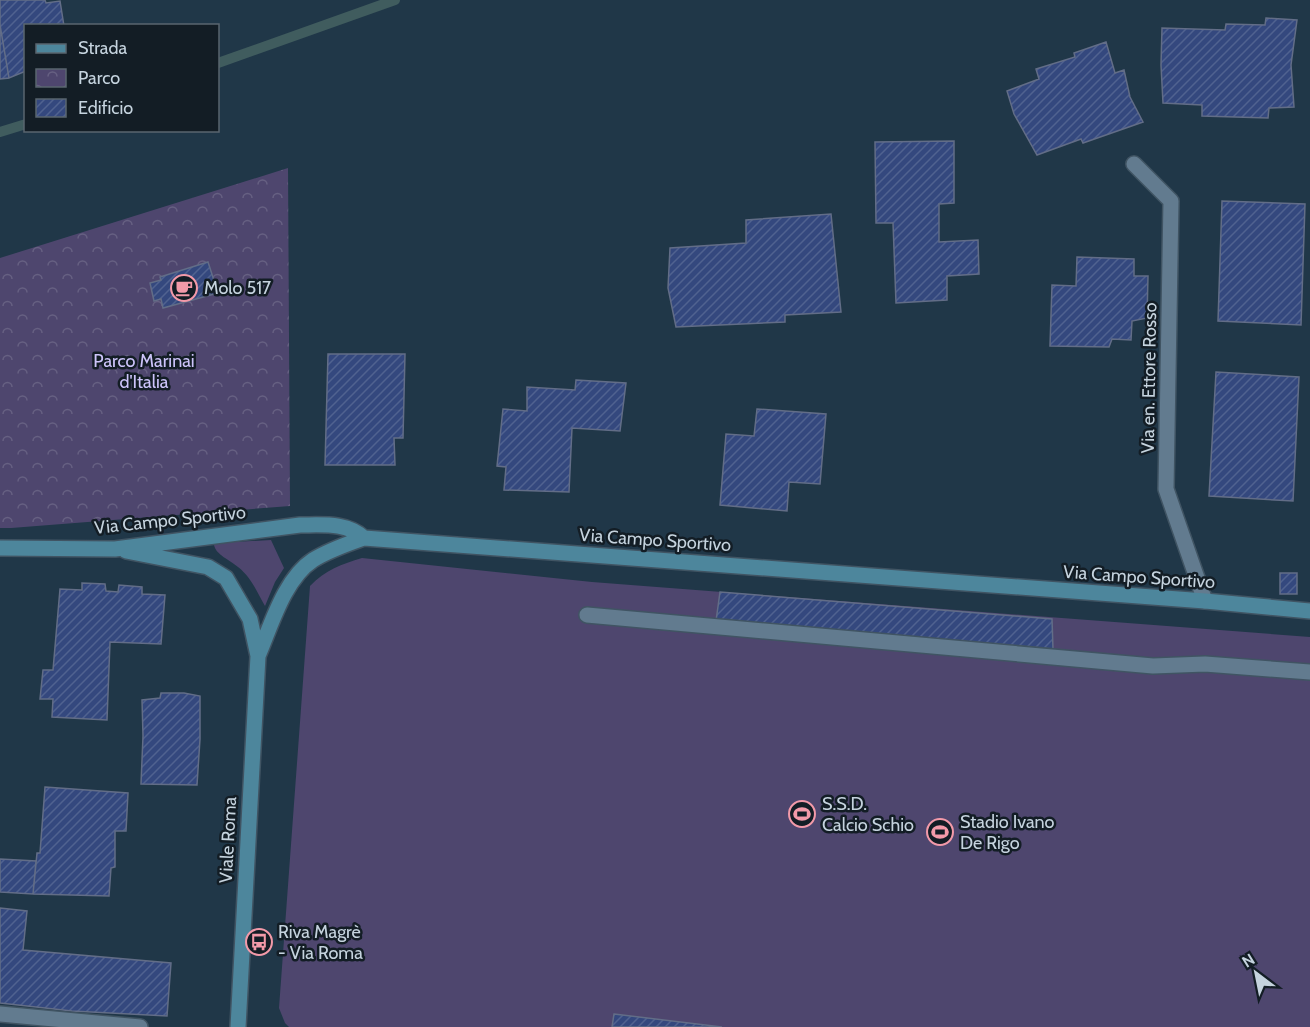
<svg xmlns="http://www.w3.org/2000/svg" width="1310" height="1027" viewBox="0 0 1310 1027" font-family="Cabin,sans-serif">
  <style>
    .green { fill: #4e466e }
    .park { fill: url(#park-crowns) }
    .lines { fill: none; stroke-linecap: round; stroke-linejoin: round }
    .stream { stroke: #405c5e; stroke-width: 10 }
    .building { fill: url(#building-hatch); stroke: #626d87; stroke-width: 1.5 }
    .lane-casing { stroke: #405463; stroke-width: 18 }
    .street-casing { stroke: #405463; stroke-width: 18 }
    .secondary-casing { stroke: #405463; stroke-width: 18 }
    .lane { stroke: #627b8f; stroke-width: 15 }
    .street { stroke: #627b8f; stroke-width: 15 }
    .secondary { stroke: #4d869c; stroke-width: 15 }
    .labels { text-anchor: middle; dominant-baseline: central; stroke-width: 5; stroke-linejoin: round; paint-order: stroke }
    .poi-label { font-size: 18px; fill: #c5d3de; stroke: #131d25; text-anchor: start }
    .park-label { font-size: 18px; fill: #cdc4fa; stroke: #131d25 }
    .street-label { font-size: 18px; fill: #c5d3de; stroke: #131d25 }
  </style>
  <defs>
    <pattern id="park-crowns" width="20" height="18" patternUnits="userSpaceOnUse" patternTransform="scale(1.5)"><rect width="20" height="18" fill="#4e466e"/><path d="M2 6a3 3 0 1 1 6 0M12 15a3 3 0 1 1 6 0" fill="none" stroke="#666082"/></pattern>
    <pattern id="building-hatch" width="6" height="6" patternUnits="userSpaceOnUse" patternTransform="scale(1.5)"><rect width="6" height="6" fill="#34487e"/><path d="M-1 1l2-2M0 6l6-6M5 7l2-2" fill="none" stroke="#506290"/></pattern>
  </defs>
  <rect width="100%" height="100%" fill="#203748"/>
  <path class="green" d="M271 540 284 568 275 582 265 606C257 592 251 577 238 567 230 560 216 555 214 545L216 543Z
    M362 558 592 582 1310 637V1027H289L285 1023 279 1008 310 586C325 570 342 564 362 558Z"/>
  <path class="park" d="M288 168 290 506 11 528H0V258Z"/>
  <g class="lines">
    <path class="stream" d="M218 63 395 0
      M0 132 26 124"/>
  </g>
  <path class="building" d="M0 0H45L46 3 60 1 64 26H26V71L9 78 0 25Z
    M1266 18 1297 20 1291 65 1294 107 1269 108 1268 118 1202 116V105L1163 103 1161 65 1162 28 1225 30 1226 24 1265 25Z
    M0 25 9 78 0 79Z
    M1106 42 1115 73 1124 70 1130 97 1143 122 1083 143 1081 139 1037 155 1014 114 1007 91 1039 79 1036 69 1075 57 1074 53Z
    M954 141V203L939 204V242L978 240 979 274 947 276V300L896 303 893 223H876L875 142Z
    M1222 201 1305 204 1301 325 1218 321Z
    M831 214 841 312 785 315V322L676 327 668 288 670 248 746 243V220Z
    M1077 257 1134 259V276H1148L1147 318 1132 321 1131 340 1112 339 1109 347 1050 346 1052 285 1076 286Z
    M208 262 218 293 163 308 161 299 154 301 150 283 161 280 160 277Z
    M328 354H405L403 438H394L395 465H325Z
    M1216 372 1299 377 1293 501 1209 496Z
    M576 380 626 383 620 431 572 428 569 492 504 490 506 467 497 466 503 409 527 411V387L575 390Z
    M757 409 826 414 820 484 789 482 787 511 720 505 726 434 754 436Z
    M1280 573H1297V594H1280Z
    M82 583 105 584 106 591 118 592 119 585 142 587V594L165 595 161 644 110 642 107 720 52 717 53 699H40L43 670H53L60 589 82 590Z
    M720 592 1052 619 1053 649 716 621Z
    M161 693H184L200 696V739L197 785 141 784 143 736 142 700 160 698Z
    M45 787 128 793 126 831H115V867L111 868 109 896 33 894 37 853H40Z
    M0 859 36 861 33 894 0 892Z
    M0 908 27 911 23 950 171 963 167 1016 72 1011 0 1003Z
    M614 1014 722 1027H612Z"/>
  <g class="lines">
    <defs>
      <path id="lane" d="M587 615 1153 666 1205 664 1310 672"/>
      <path id="street" d="M1134 164 1171 201 1166 489 1205 601
        M0 1014 140 1027"/>
      <path id="secondary" d="M0 548 115 549 300 525C322 525 347 522 364 538L1205 601 1310 611
        M126 551 208 567 226 578 250 619 258 656 238 1027
        M258 656C271 626 284 579 313 560 329 550 347 544 364 538"/>
    </defs>
    <use href="#lane" class="lane-casing"/>
    <use href="#street" class="street-casing"/>
    <use href="#secondary" class="secondary-casing"/>
    <use href="#lane" class="lane"/>
    <use href="#street" class="street"/>
    <use href="#secondary" class="secondary"/>
  </g>
  <defs>
    <symbol id="cafe-ring" viewBox="-11 -11 22 22"><circle r="9.5" fill="#131d25" stroke="#f39aa9" stroke-width="1.5"/><path d="M-5.5-4.5H6V0H3Q3 3.5 0 3.5H-2.5Q-5.5 3.5-5.5 0ZM3-3.2v2h1.7v-2ZM-6 4.5H4V6H-6Z" fill="#f39aa9"/></symbol>
    <symbol id="stadium-ring" viewBox="-11 -11 22 22"><circle r="9.5" fill="#131d25" stroke="#f39aa9" stroke-width="1.5"/><path d="M0-5a6.5 5 0 1 0 0 10a6.5 5 0 1 0 0-10ZM-3.5-1.8h7v3.6h-7Z" fill="#f39aa9"/></symbol>
    <symbol id="bus-ring" viewBox="-11 -11 22 22"><circle r="9.5" fill="#131d25" stroke="#f39aa9" stroke-width="1.5"/><path d="M-5-6H5V4H4V6H2V4H-2V6H-4V4H-5ZM-3.5-4V0h7V-4ZM-3.5 1.2v1.5H-2V1.2ZM2 1.2v1.5H3.5V1.2Z" fill="#f39aa9"/></symbol>
  </defs>
  <g fill-rule="evenodd">
    <use href="#cafe-ring" x="169" y="273" width="30" height="30"/>
    <use href="#stadium-ring" x="787" y="799" width="30" height="30"/>
    <use href="#stadium-ring" x="925" y="817" width="30" height="30"/>
    <use href="#bus-ring" x="244" y="927" width="30" height="30"/>
  </g>
  <g class="labels">
    <g class="poi-label">
      <text x="204" y="288">Molo 517</text>
      <text x="822" y="804">S.S.D.<tspan x="822" dy="21">Calcio Schio</tspan></text>
      <text x="960" y="822">Stadio Ivano<tspan x="960" dy="21">De Rigo</tspan></text>
      <text x="278" y="932">Riva Magrè<tspan x="278" dy="21">- Via Roma</tspan></text>
    </g>
    <g class="park-label">
      <text x="144" y="361">Parco Marinai<tspan x="144" dy="21">d'Italia</tspan></text>
    </g>
    <g class="street-label">
      <text transform="translate(1149 378) rotate(-89)">Via en. Ettore Rosso</text>
      <text transform="translate(170 520) rotate(-6)">Via Campo Sportivo</text>
      <text transform="translate(655 540) rotate(4)">Via Campo Sportivo</text>
      <text transform="translate(1139 577) rotate(4)">Via Campo Sportivo</text>
      <text transform="translate(228 840) rotate(-87)">Viale Roma</text>
    </g>
  </g>
  <rect x="24" y="24" width="195" height="108" fill="#131d25" stroke="#5a666f" stroke-width="1.5"/>
  <rect x="36" y="44" width="30" height="9" fill="#4d869c" stroke="#5a666f" stroke-width="1.5"/>
  <text x="78" y="54" font-size="18" fill="#c5d3de">Strada</text>
  <rect x="36" y="69" width="30" height="18" fill="url(#park-crowns)" stroke="#5a666f" stroke-width="1.5"/>
  <text x="78" y="84" font-size="18" fill="#c5d3de">Parco</text>
  <rect x="36" y="99" width="30" height="18" fill="url(#building-hatch)" stroke="#5a666f" stroke-width="1.5"/>
  <text x="78" y="114" font-size="18" fill="#c5d3de">Edificio</text>
  <g transform="translate(1256 973) rotate(328)" stroke="#131d25" stroke-width="4.5" paint-order="stroke">
  <path d="M0-4.5L10 22L0 15L-10 22Z" fill="#c5d3de"/>
  <text y="-9" font-size="16" font-weight="bold" text-anchor="middle" fill="#c5d3de">N</text>
  </g>
</svg>
